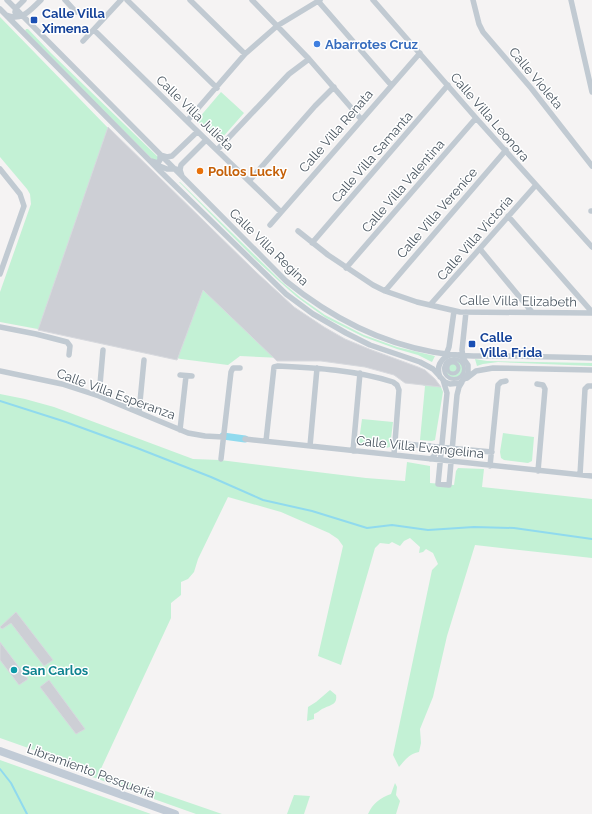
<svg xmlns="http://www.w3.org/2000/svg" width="592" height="814" viewBox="0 0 592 814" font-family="Raleway,sans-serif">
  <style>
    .green { fill: #c3f1d5 }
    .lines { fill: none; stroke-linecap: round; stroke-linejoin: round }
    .stream { stroke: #90daee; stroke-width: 2 }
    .canal { stroke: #90daee; stroke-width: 7 }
    .building { fill: #cdcfd5; stroke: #d7d9de }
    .pedestrian { stroke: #c1cad2; stroke-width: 4 }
    .minor { stroke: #c1cad2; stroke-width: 5.5 }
    .secondary { stroke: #c1cbd6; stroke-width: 8 }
    .transit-dot { fill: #1a4fb4; stroke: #fff; stroke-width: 1.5 }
    .shop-dot { fill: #3f7fe0; stroke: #fff; stroke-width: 1.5 }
    .food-dot { fill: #e8710a; stroke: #fff; stroke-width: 1.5 }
    .culture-dot { fill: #0f9aa8; stroke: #fff; stroke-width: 1.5 }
    .labels { text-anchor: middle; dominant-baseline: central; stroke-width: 3; stroke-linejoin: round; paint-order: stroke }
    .transit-label { font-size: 13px; font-weight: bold; fill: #164399; stroke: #fff; text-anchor: start }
    .shop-label { font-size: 13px; font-weight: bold; fill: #366cbe; stroke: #fff; text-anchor: start }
    .street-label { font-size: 13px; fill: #4a5661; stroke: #fff }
    .food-label { font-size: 13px; font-weight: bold; fill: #c56008; stroke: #fff; text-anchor: start }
    .culture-label { font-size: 13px; font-weight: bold; fill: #0d838f; stroke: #fff; text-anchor: start }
  </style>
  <rect width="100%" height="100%" fill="#f5f3f3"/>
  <path class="green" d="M0 17 110 130 287 303 343 340 435 381 441 387 443 392 435 440 432 441 420 440 425 386 381 370 326 360 240 356 228 365 181 359 43 330 0 322V292L31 204 30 194 27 189 0 157Z
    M26 29H28L51 53 158 157V160L154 161 25 31Z
    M221 92 244 113 222 138 218 140 198 122V119Z
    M179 182H180L282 282 301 298 325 315 364 335 397 347 435 356 432 362 418 355 397 349 364 337 326 318 297 297 280 282 255 259Z
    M444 368a10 10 0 1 1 20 0a10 10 0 1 1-20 0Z
    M475 359 487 361 592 363V366L498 362 483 364 477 366Z
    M0 394 25 399 54 407 193 459 220 460 366 478 405 481 407 462 430 466V483L454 485 456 471 458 468 484 469 482 487 592 499V558L475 545 447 636 433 697 420 729 421 743 419 752C409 754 405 760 399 767L393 755 432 570 438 564 433 553 426 549 423 552 419 553 420 547 410 538 404 541 400 546 392 542 389 544 380 543 375 548 341 665 318 656 343 546 338 539 329 533 281 512 228 497 198 559 194 572 188 579 181 582V595L171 603V618L99 773 109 775 222 814H196L84 774 82 767 0 738Z
    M362 419 393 422 390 447 386 448 360 445 359 441Z
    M503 433 534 437 532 461 528 463 504 460 501 458 500 452Z
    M330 690 336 695C338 705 329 705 322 709 319 711 317 713 314 714V719L307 721 308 707 316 702Z
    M0 760 151 814H0Z
    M395 783 397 787 396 795 400 801 396 814H368C373 803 380 798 391 794Z
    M294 795 310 796 304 814H287Z"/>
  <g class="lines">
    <path class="stream" d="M0 401 66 422 137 448 211 477 263 500 312 511 367 528 392 525 428 530 474 527 514 528 592 539
      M0 769 11 783 27 814"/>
    <path class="canal" d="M223 436 245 439"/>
  </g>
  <path class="building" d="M108 127 256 272 294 307 324 327 345 339 369 349 418 367 425 370 435 379 441 387 405 383 394 375 365 367 321 361H277L203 290 177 360 38 330Z
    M16 612 53 660 44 666 11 623 2 629 0 627Z
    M0 642 28 679 19 685 0 660Z
    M49 680 85 729 76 734 40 687Z"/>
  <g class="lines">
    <path class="pedestrian" d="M444 369a10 10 0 1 1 20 0a10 10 0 1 1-20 0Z
      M447.5 368a5.5 5.5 0 1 1 11 0a5.5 5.5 0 1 1-11 0Z"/>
    <path class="minor" d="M7 0 286 281C329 316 378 342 433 352 460 357 488 356 516 356 541 357 567 357 592 358
      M65 0 76 12
      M127 0 217 88
      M190 0 245 54
      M252 0 309 59 361 119
      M373 0 476 118 592 247
      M473 0 479 24 483 32 531 88 592 166
      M571 0 592 92
      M318 1 391 85
      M0 9 161 172 286 294 313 314 346 333 370 345 420 362 433 369 445 382 450 384 460 383 464 379 468 373V365L463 358 459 355
      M15 12 16 8 24 0
      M6 15C22 22 30 10 41 0
      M94 30 193 127 281 212
      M83 41 121 0
      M187 121 245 54 277 26 320 0
      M217 150 289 74 309 59
      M151 161 158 163 160 160V155L167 157 172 156 197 132
      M157 165 167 169H176
      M0 169 20 194 24 206 0 274
      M182 176 180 170 181 165 206 140
      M249 181 315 106 334 87
      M591 211H592
      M508 216 592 312
      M270 225 420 53
      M298 231 328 255 373 285 385 291 417 302 460 312 592 313
      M312 243 448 85
      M480 249 532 312
      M346 268 476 118
      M385 291 506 150
      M430 305 536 185
      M0 327 36 334 67 342 70 346 69 355
      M446 355 449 347 454 311
      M463 357 462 350 466 312
      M0 371 62 384 99 396 188 433 205 436 223 437
      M180 375 192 376
      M440 377C436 367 440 359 450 355
      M467 378 476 371 493 368 592 370
      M443 380 447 393 438 484 449 485 457 395 459 387 462 382
      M537 384 543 385 545 389 538 471
      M99 396 103 350
      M139 412 144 360
      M180 430 186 376
      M245 439 592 476
      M266 441 274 367 278 366C317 368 355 370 393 382L397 385 399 390 394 455
      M395 443 492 452
      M310 446 317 368
      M353 451 360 373
      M221 459 231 372 233 368H240
      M430 459C437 456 436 450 430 446
      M490 466 498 385 501 382 506 381
      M580 475 585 389 588 386H592"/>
    <path class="secondary" d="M0 751 175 814"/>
  </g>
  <g class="transit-dot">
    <rect x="30" y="16" width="8" height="8" rx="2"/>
    <rect x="468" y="340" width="8" height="8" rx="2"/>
  </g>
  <circle class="shop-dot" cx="317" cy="44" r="4"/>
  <circle class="food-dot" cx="200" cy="171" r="4"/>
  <circle class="culture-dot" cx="14" cy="670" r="4"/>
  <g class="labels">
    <g class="transit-label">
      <text x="42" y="13">Calle Villa<tspan x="42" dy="15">Ximena</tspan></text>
      <text x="480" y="337">Calle<tspan x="480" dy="15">Villa Frida</tspan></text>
    </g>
    <g class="shop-label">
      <text x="325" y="44">Abarrotes Cruz</text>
    </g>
    <g class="street-label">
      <text transform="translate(536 78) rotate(50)">Calle Violeta</text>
      <text transform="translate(195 113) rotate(44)">Calle Villa Julieta</text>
      <text transform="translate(490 117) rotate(49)">Calle Villa Leonora</text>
      <text transform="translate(336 131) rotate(-49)">Calle Villa Renata</text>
      <text transform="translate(372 157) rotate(-49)">Calle Villa Samanta</text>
      <text transform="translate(403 186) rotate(-49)">Calle Villa Valentina</text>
      <text transform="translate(437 213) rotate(-49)">Calle Villa Verenice</text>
      <text transform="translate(475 238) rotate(-49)">Calle Villa Victoria</text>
      <text transform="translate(269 247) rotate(44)">Calle Villa Regina</text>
      <text transform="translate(518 301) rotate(1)">Calle Villa Elizabeth</text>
      <text transform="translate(116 394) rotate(20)">Calle Villa Esperanza</text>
      <text transform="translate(420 447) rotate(6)">Calle Villa Evangelina</text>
      <text transform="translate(91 771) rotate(20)">Libramiento Pesquería</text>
    </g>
    <g class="food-label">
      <text x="208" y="171">Pollos Lucky</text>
    </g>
    <g class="culture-label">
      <text x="22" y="670">San Carlos</text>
    </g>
  </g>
</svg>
